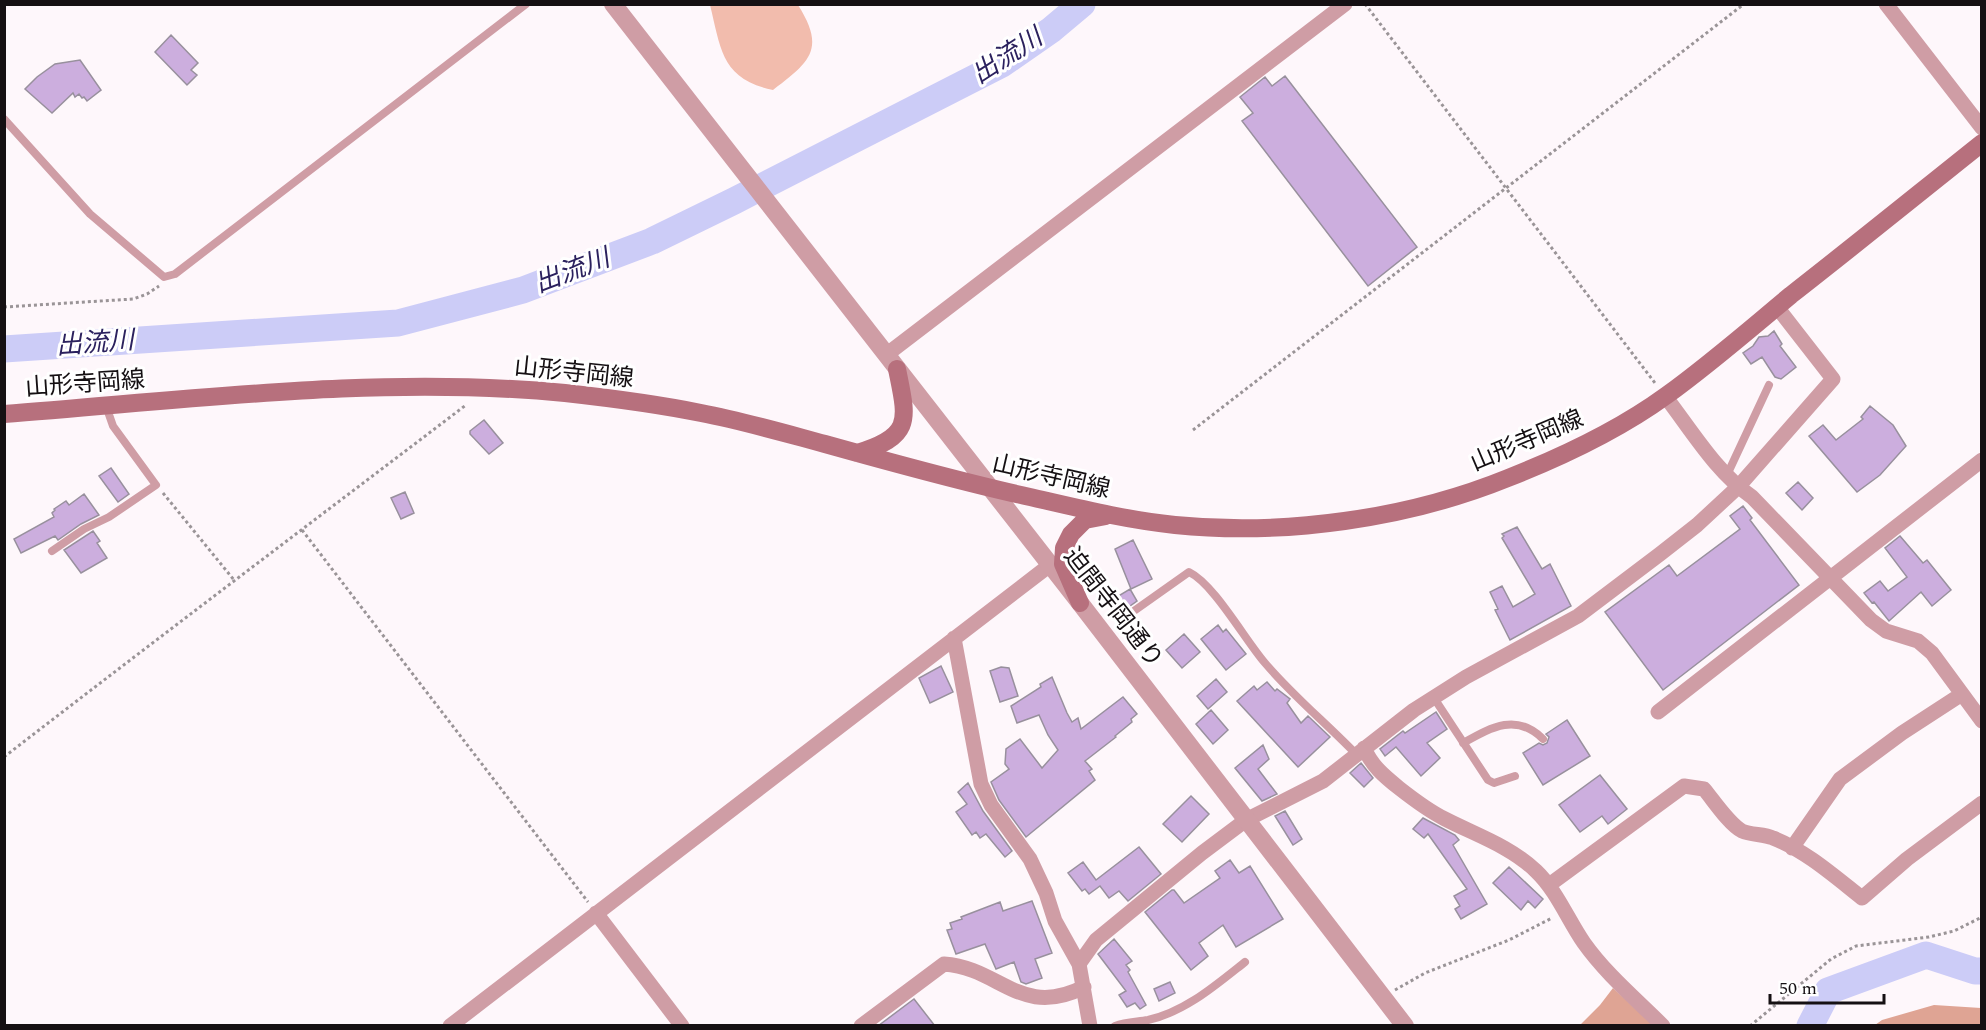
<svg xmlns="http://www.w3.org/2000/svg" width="1986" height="1030" viewBox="0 0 1986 1030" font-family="Spectral,'Noto Sans JP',serif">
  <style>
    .green { fill: #f2bcad }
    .forest { fill: #dfa494 }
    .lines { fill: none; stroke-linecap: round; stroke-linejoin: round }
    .river { stroke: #ccccf7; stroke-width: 27 }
    .building { fill: #ccaede; stroke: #98909d; stroke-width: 1.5 }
    .path { stroke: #9a9497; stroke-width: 3; stroke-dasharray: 3 3; stroke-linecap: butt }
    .service { stroke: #cf9da5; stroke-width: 8 }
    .minor { stroke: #cf9da5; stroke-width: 15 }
    .tertiary { stroke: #cf9da5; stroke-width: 18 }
    .secondary { stroke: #b7707d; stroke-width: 18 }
    .labels { text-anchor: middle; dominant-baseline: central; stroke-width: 6; stroke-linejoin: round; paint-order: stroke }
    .street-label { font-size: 24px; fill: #151013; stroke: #fff }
    .water-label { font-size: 26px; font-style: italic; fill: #2b215e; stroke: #fff }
  </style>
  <rect width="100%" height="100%" fill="#fef7fb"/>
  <path class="green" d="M710 5H798C826 49 810 62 773 90 721 79 721 49 710 5Z"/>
  <path class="forest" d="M1613 988 1654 1026H1579L1600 1005Z
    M1934 1005 1981 1008V1025H1875L1882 1020Z"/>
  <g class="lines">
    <path class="river" d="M4 349 398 323 523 290 652 241 734 201 1002 64 1051 30 1082 4
      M1810 1026 1828 991 1926 955 1975 971H1982"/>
  </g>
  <path class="building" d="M171 35 198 63 191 70 197 75 187 85 155 52Z
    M80 60 101 90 87 101 84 97 82 98 79 94 75 97 73 93 52 113 25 89 37 77 55 64Z
    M1285 76 1417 247 1368 286 1242 121 1253 113 1240 97 1265 77 1272 86Z
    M1774 331 1782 344 1780 346 1796 367 1781 379 1775 377 1762 357 1751 364 1743 353 1753 346 1759 337 1768 336Z
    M1870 406 1893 425 1906 446 1880 475 1857 492 1809 436 1823 425 1836 440 1863 419 1861 417Z
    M484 420 503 443 489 454 470 434V431Z
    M111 468 129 494 118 502 99 476Z
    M1798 482 1813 498 1802 510 1786 493Z
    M405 492 414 513 401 519 391 498Z
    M84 494 99 515 81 524 58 540 55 536 21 553 14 539 54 517 52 513 55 510 54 509 66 501 69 505Z
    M1743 506 1752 518 1750 520 1799 585 1663 690 1605 612 1669 565 1677 576 1740 529 1730 516Z
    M1517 527 1542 569 1550 564 1571 606 1510 640 1495 610 1498 609 1490 592 1502 586 1513 607 1535 594 1502 538 1504 536 1502 534Z
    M93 531 100 541 97 543 107 558 81 573 64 550Z
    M1900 536 1923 563 1927 560 1951 590 1932 606 1921 592 1889 621 1874 602 1872 603 1864 593 1880 581 1888 591 1907 577 1885 548Z
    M1133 540 1152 579 1131 589 1115 549Z
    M1130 589 1137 601 1120 613 1115 598Z
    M1218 625 1223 632 1226 629 1246 654 1226 670 1201 639Z
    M1184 634 1200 652 1182 668 1166 650Z
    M941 666 953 692 930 703 919 678Z
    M1001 667 1009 668 1018 696 1000 702 990 671Z
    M1052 677 1067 713 1072 722 1078 718 1081 729 1123 697 1137 714 1131 719 1132 722 1115 736 1116 737 1085 761 1092 769 1089 771 1095 780 1026 837 999 800 991 782 1009 769 1005 764 1006 749 1020 739 1042 768 1058 750 1048 735 1039 715 1017 723 1011 706 1041 687 1040 684Z
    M1216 679 1227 692 1208 709 1197 696Z
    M1267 682 1275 691 1277 689 1290 699 1287 703 1301 723 1308 716 1330 737 1298 767 1237 701 1254 686 1257 690Z
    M1211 710 1228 730 1213 744 1196 724Z
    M1436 712 1447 729 1427 743 1440 758 1421 776 1396 747 1385 756 1380 749 1403 731 1405 733Z
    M1567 720 1590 756 1543 785 1523 753 1539 743 1543 745 1547 743 1549 737 1546 734Z
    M1263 745 1269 759 1258 769 1277 794 1262 801 1235 768Z
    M1361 763 1373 778 1364 787 1350 773Z
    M1600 775 1627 809 1608 824 1602 816 1580 832 1559 805Z
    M968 783 983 811 1012 851 1005 857 986 834 980 838 976 832 972 835 956 812 967 804 958 792Z
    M1191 796 1209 814 1182 842 1163 824Z
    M1285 811 1302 839 1293 845 1275 816Z
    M1423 818 1455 835 1459 840 1453 845 1487 904 1461 919 1455 909 1460 906 1454 896 1467 889 1428 834 1424 838 1413 829Z
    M1139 847 1161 874 1128 901 1119 891 1109 898 1100 886 1089 894 1085 889 1082 891 1068 873 1083 862 1096 880Z
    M1230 860 1239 873 1250 866 1283 919 1236 947 1223 925 1199 943 1208 956 1191 970 1145 912 1172 890H1174L1184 903 1220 878 1215 871Z
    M1509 867 1543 899 1535 908 1528 901 1521 910 1493 883Z
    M1032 901 1052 953 1035 959 1042 978 1026 984 1021 982 1014 962 996 969 985 944 956 954 947 930 952 929 950 923 962 919 961 917 1000 902 1003 911Z
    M1114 939 1132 961 1126 965 1130 970 1128 972 1146 1005 1140 1009 1135 1003 1127 1007 1119 995 1126 991 1098 954Z
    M1170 982 1175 993 1159 1001 1154 989Z
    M914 999 935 1026H878Z"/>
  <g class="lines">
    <path class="path" d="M1365 4 1655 383
      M4 307 133 299 147 294 159 286
      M1193 430 1744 4
      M163 493 234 580
      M302 530 588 902
      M4 757C158 638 312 522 466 405
      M1395 990 1425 973 1509 940 1552 918
      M1750 1026 1831 959 1856 946 1929 937 1954 931 1982 917"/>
    <path class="service" d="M4 119 90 214 164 277 175 274 526 4
      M1727 475 1769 385
      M52 551 84 529 109 517 156 485 113 426 106 406
      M1124 618 1189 572C1214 584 1245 640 1265 663 1293 696 1326 723 1356 754
      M1434 698 1488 780 1494 783 1515 776
      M1463 743C1490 728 1516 712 1543 739
      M1115 1026C1126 1022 1137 1022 1148 1020 1185 1012 1216 985 1245 962"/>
    <path class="minor" d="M1886 4 1982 128
      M886 355 1345 4
      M1665 396C1692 431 1716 472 1752 497L1871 620 1886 631 1918 641 1932 653 1982 721
      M954 638 981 784 991 805 1030 859 1046 893 1055 921 1079 964 1090 1026
      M1658 712 1982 460
      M1364 748C1372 766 1384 776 1399 788 1413 799 1429 811 1445 819 1476 835 1510 846 1536 871 1557 891 1568 920 1584 943 1606 974 1636 999 1663 1026
      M1792 848 1840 779 1902 733 1962 694
      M1549 885 1684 786 1704 789C1714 801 1729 824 1742 831 1751 835 1764 834 1773 838 1806 851 1834 876 1862 898L1907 859 1982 803
      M596 913 682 1026
      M1079 964 1096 940 1202 853 1246 820 1323 781 1414 710 1466 677 1578 616 1660 554 1697 525 1738 487 1833 379 1777 307
      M450 1026 1050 565
      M861 1026 944 964C1000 968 1021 1019 1084 987"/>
    <path class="tertiary" d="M613 4 1080 603 1405 1026"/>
    <path class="secondary" d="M4 414C191 400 378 375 565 393 610 398 657 404 701 413 743 421 784 433 825 444 893 463 961 482 1030 497 1078 508 1126 520 1175 525 1284 536 1407 519 1508 478 1564 456 1619 430 1667 395 1710 364 1750 329 1791 295 1855 245 1918 194 1982 143
      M857 453C914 436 907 419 897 369
      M1080 603 1063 564 1064 548 1071 534 1085 520 1106 516"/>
  </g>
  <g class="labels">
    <g class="street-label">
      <text transform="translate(574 373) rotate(6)">山形寺岡線</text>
      <text transform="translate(85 384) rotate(-4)">山形寺岡線</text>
      <text transform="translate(1527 441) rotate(-23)">山形寺岡線</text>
      <text transform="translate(1051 477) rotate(13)">山形寺岡線</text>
      <text transform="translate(1113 608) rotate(52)">迫間寺岡通り</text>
    </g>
    <g class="water-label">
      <text transform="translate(1007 56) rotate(-33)">出流川</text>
      <text transform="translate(572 271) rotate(-21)">出流川</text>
      <text transform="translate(95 343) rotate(-4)">出流川</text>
    </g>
  </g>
  <rect width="1986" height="1030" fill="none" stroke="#151013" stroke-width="12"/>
  <path d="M1770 994v9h114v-9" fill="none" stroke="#151013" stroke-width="3"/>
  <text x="1779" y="994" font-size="18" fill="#151013" stroke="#ffffff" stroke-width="4.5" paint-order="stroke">50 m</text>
</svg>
